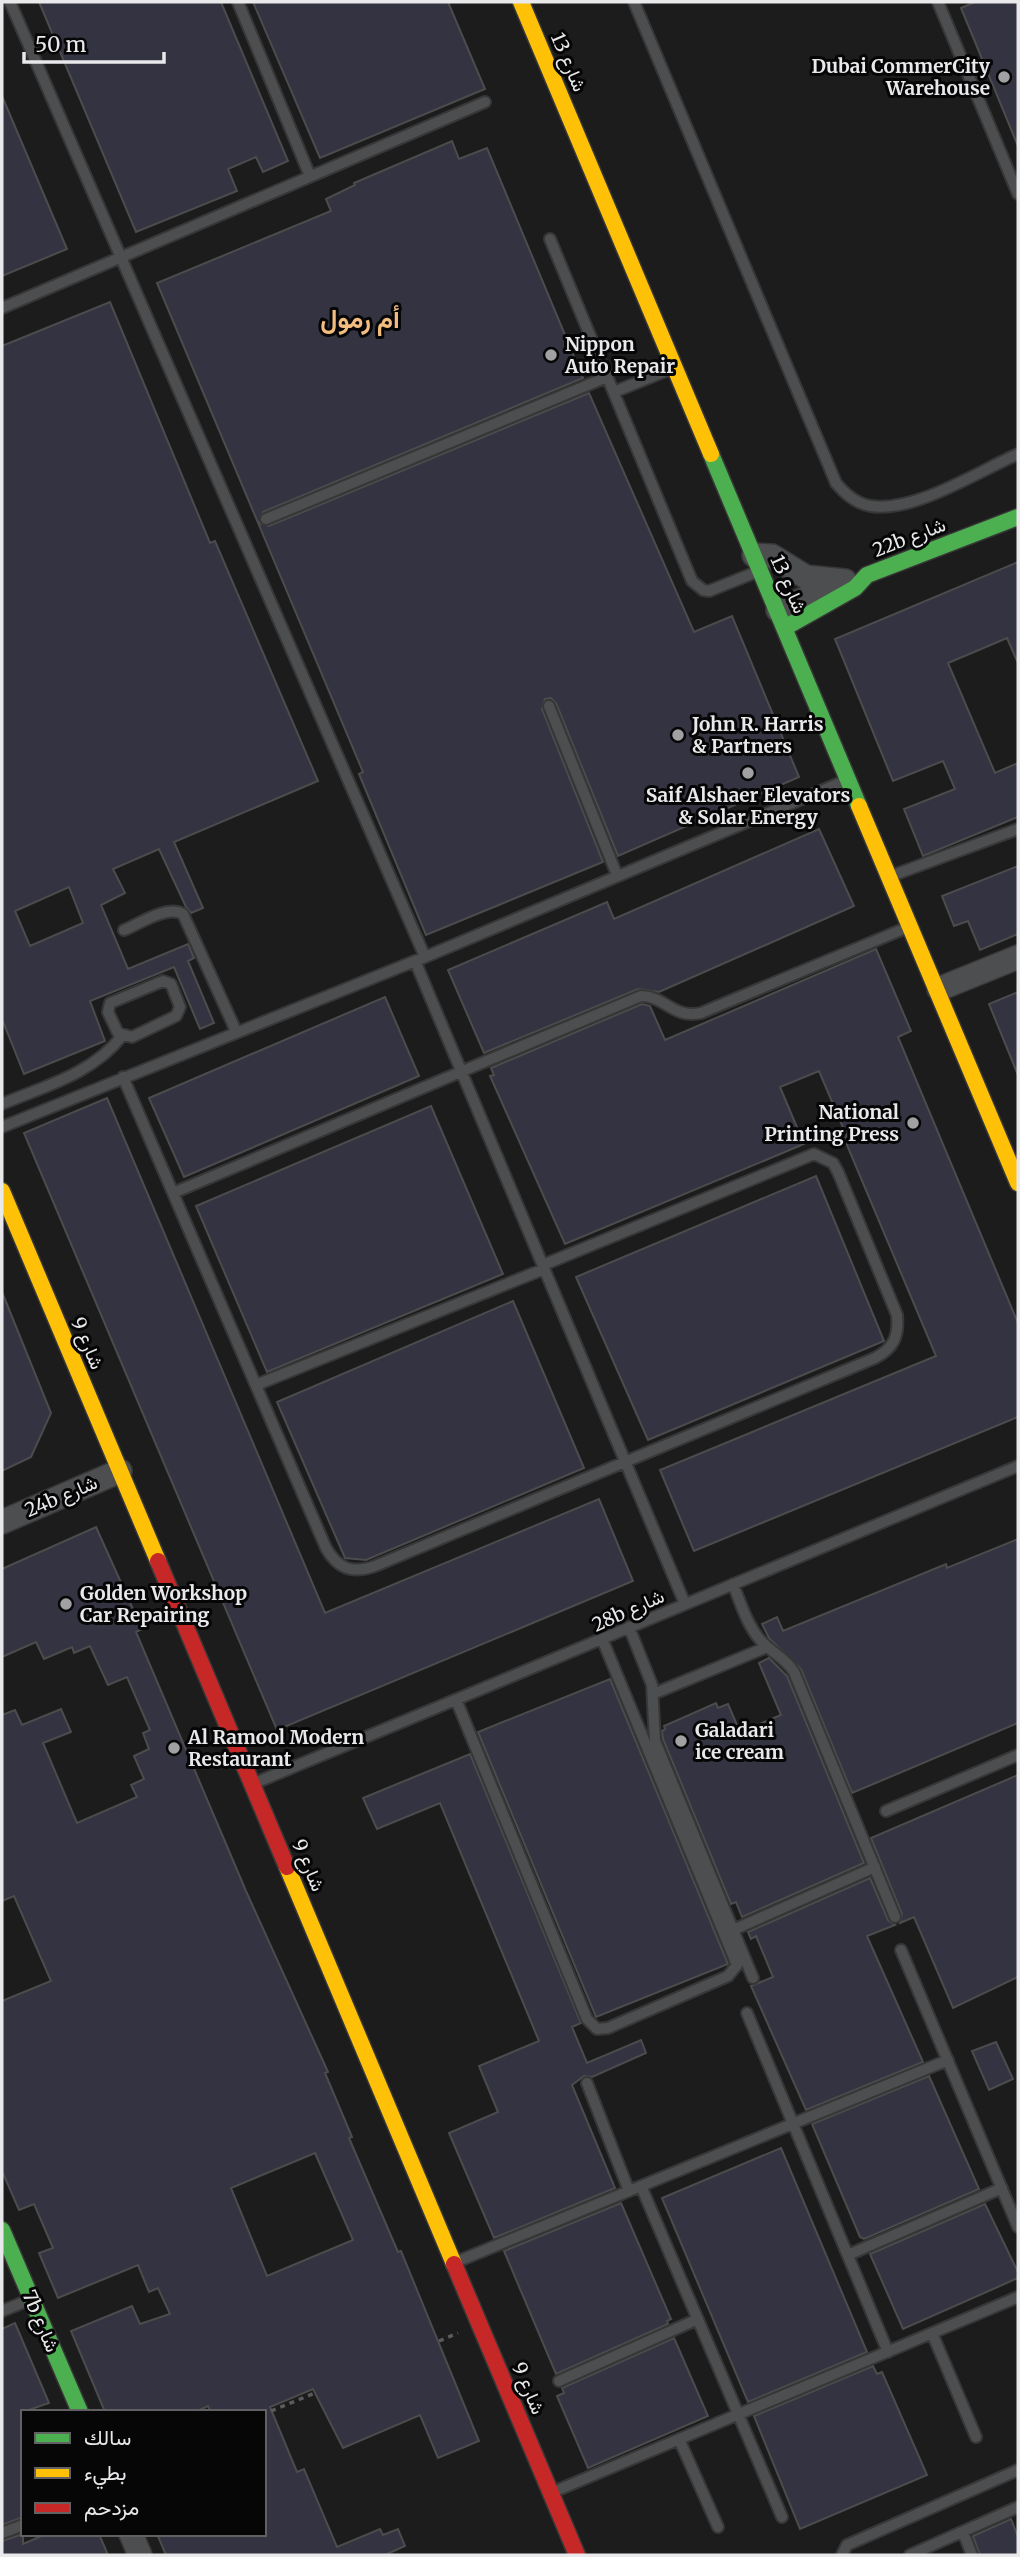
<svg xmlns="http://www.w3.org/2000/svg" width="1020" height="2557" viewBox="0 0 1020 2557" font-family="Merriweather,Vazirmatn,serif">
  <style>
    .building { fill: #343341; stroke: #4c4c4d; stroke-width: 2; fill-rule: evenodd }
    .lines { fill: none; stroke-linecap: round; stroke-linejoin: round }
    .lane-casing { stroke: #373738; stroke-width: 14 }
    .street-casing { stroke: #373738; stroke-width: 26 }
    .fast-casing { stroke: #373738; stroke-width: 19 }
    .slow-casing { stroke: #373738; stroke-width: 19 }
    .jam-casing { stroke: #373738; stroke-width: 19 }
    .path { stroke: #5b5b5c; stroke-width: 3.5; stroke-dasharray: 5 5; stroke-linecap: butt }
    .lane { stroke: #4d4e4f; stroke-width: 10 }
    .street { stroke: #4d4e4f; stroke-width: 23 }
    .fast { stroke: #4caf50; stroke-width: 16 }
    .slow { stroke: #ffc107; stroke-width: 16 }
    .jam { stroke: #c62828; stroke-width: 16 }
    .poi-dot { fill: #a1a1a4; stroke: #060607; stroke-width: 2.5 }
    .labels { text-anchor: middle; dominant-baseline: central; stroke-width: 6; stroke-linejoin: round; paint-order: stroke }
    .street-label { font-size: 19px; fill: #e9e9ec; stroke: #060607 }
    .poi-label { font-size: 19px; font-weight: bold; fill: #e9e9ec; stroke: #060607; text-anchor: start }
    .district-label { font-size: 26px; font-weight: bold; fill: #f2bd7f; stroke: #060607 }
  </style>
  <rect width="100%" height="100%" fill="#1c1c1d"/>
  <path class="building" d="M39 2H221L288 161 263 172 256 157 228 169 237 191 136 232Z
    M253 2H448L485 89 320 158Z
    M975 2H1018V146L961 8Z
    M2 96 67 249 2 276Z
    M452 141 459 159 487 148 583 378 263 512 259 523 269 526 589 393 694 632 732 616 799 777 618 856 556 703 551 698 545 699 542 709 603 862 426 935 359 774 363 772 157 283 331 211 326 199 355 185 354 183Z
    M110 302 210 543 215 541 318 781 174 842 203 908 191 913 186 907 159 849 113 869 125 893 101 905 128 969 188 944 194 958 188 961 214 1023 200 1029 174 967 90 1001 105 1041 24 1074 2 1019V346ZM69 887 83 923 30 946 15 911Z
    M1018 562V663L1007 638 948 663 995 773 1018 763V817L923 856 904 809 955 789 943 761 893 781 835 639Z
    M819 829 854 906 659 992 638 989 484 1053 448 970 607 902 614 919Z
    M1018 866V934L980 950 968 921 954 926 942 896Z
    M876 949 911 1031 898 1037 1018 1323V1417L694 1551 660 1470 936 1356 844 1138 847 1137 819 1071 780 1087 804 1144 565 1244 490 1076 494 1075 491 1068 642 1004 650 1006 665 1040Z
    M1018 992V1075L989 1004Z
    M385 997 419 1076 184 1177 149 1098Z
    M107 1098 325 1613 599 1499 633 1581 277 1730 24 1133Z
    M431 1106 503 1274 267 1372 196 1206Z
    M816 1176 884 1341 648 1440 576 1277Z
    M2 1292 51 1413 31 1457 2 1471Z
    M513 1301 584 1468 366 1560 345 1558 277 1402Z
    M96 1527 142 1629 136 1632 246 1891 328 2072 325 2073 352 2137 349 2138 398 2252 401 2251 479 2441 438 2458 420 2415 343 2448 313 2389 270 2407 297 2472 304 2469 337 2547 380 2529 383 2535 398 2529 405 2546 385 2555H166L157 2534H264V2412H211L208 2406 195 2412H105L71 2331 132 2306 140 2324 170 2314 158 2288 149 2292 138 2265 58 2298 39 2253 53 2248 34 2204 19 2210 2 2171V2001L51 1981 14 1896 2 1901V1715L15 1710 22 1725 61 1709 71 1732 43 1743 77 1823 137 1797 131 1785 144 1779 134 1756 149 1749 143 1733 150 1730 127 1677 108 1685 90 1646 74 1653 72 1647 44 1659 36 1642 2 1657V1569ZM315 2153 353 2240 267 2276 231 2188Z
    M1018 1539V1723L852 1793 801 1669 769 1638 762 1624 777 1617 783 1631 946 1564 947 1568Z
    M769 1658 787 1676 864 1863 742 1917 736 1902 731 1904 663 1739 662 1731 665 1729 664 1726 716 1703 718 1708 728 1704 740 1732 781 1715 759 1663Z
    M610 1679 728 1964 596 2017 478 1732Z
    M470 1754 581 2023 572 2027 587 2063 641 2040 646 2053 592 2077 584 2076 572 2085 615 2188 494 2238 449 2133 498 2112 479 2066 539 2041 440 1803 377 1829 363 1798Z
    M1018 1775V1977L953 2008 914 1917 900 1923 902 1914 871 1838Z
    M870 1878 888 1920 895 1925 867 1936 923 2062 806 2110 751 1986 773 1977 756 1936 751 1939 748 1932Z
    M996 2042 1013 2079 989 2090 972 2051Z
    M929 2076 979 2189 864 2239 860 2237 812 2124Z
    M781 2148 867 2352 748 2402 662 2198Z
    M621 2203 671 2319 667 2321 668 2324 556 2374 504 2251Z
    M985 2204 1018 2272V2278L903 2329 870 2254Z
    M15 2323 49 2403 23 2412V2517L2 2525V2329Z
    M674 2338 708 2416 588 2468 557 2396 564 2393 562 2388Z
    M873 2366 877 2374 882 2372 927 2475 800 2529 754 2416Z
    M1011 2519 1018 2537V2555H980L973 2536Z
    M23 2534V2544L46 2534H99L108 2555H2V2541Z"/>
  <g class="lines">
    <defs>
      <path id="lane" d="M10 2 425 957
        M238 2 310 176
        M634 2 836 483C845 494 856 504 871 506 914 513 979 471 1018 454
        M938 2 1018 194
        M550 239 692 581 703 590 709 591 759 571
        M2 308 485 102
        M614 392 673 368
        M266 519 607 377
        M549 706 617 875
        M891 876 1018 829
        M124 930C141 923 167 905 183 914L236 1031
        M415 961 685 1604
        M163 981 171 984 180 1007 176 1016 132 1037 118 1033 108 1012 110 1003Z
        M123 1077 326 1548C338 1569 352 1574 375 1566L875 1358C894 1348 899 1336 897 1315L838 1172 833 1163 814 1154 543 1265
        M2 1104C45 1086 92 1074 122 1036
        M2 1127 425 957 847 780
        M173 1193 641 996C665 996 673 1019 701 1013L906 928
        M256 1385 544 1269
        M733 1584C741 1604 747 1625 761 1641 772 1653 785 1657 794 1672L895 1917
        M629 1627 652 1685 655 1741 753 1978
        M653 1694 767 1647
        M457 1702 587 2019 597 2029 608 2028 728 1976 737 1965 603 1641
        M255 1783 1018 1466
        M886 1811 1018 1755
        M733 1930 875 1867
        M901 1950 1018 2227
        M747 2013 888 2352
        M587 2083 629 2191
        M641 2186 782 2517
        M848 2255 1002 2188
        M456 2262 948 2060
        M2 2311 29 2300
        M932 2333 976 2437
        M559 2381 698 2319
        M679 2439 718 2527
        M553 2492 1018 2297
        M963 2532 972 2555
        M2 2533 23 2525
        M842 2555 847 2545 1018 2470
        M910 2555 1018 2507"/>
      <path id="street" d="M754 555 772 556 806 577 845 581
        M778 610 834 586
        M939 989 1018 957
        M2 1522 120 1471
        M131 2534 140 2555"/>
      <path id="fast" d="M711 454 859 806
        M786 627 855 588 867 575 1018 517
        M2 2230 80 2412"/>
      <path id="slow" d="M521 2 711 454
        M859 806 1018 1183
        M2 1191 158 1561
        M287 1867 454 2264"/>
      <path id="jam" d="M158 1561 287 1867
        M454 2264 577 2555"/>
    </defs>
    <use href="#lane" class="lane-casing"/>
    <use href="#street" class="street-casing"/>
    <use href="#fast" class="fast-casing"/>
    <use href="#slow" class="slow-casing"/>
    <use href="#jam" class="jam-casing"/>
    <path class="path" d="M439 2341 458 2333
      M271 2411 315 2393"/>
    <use href="#lane" class="lane"/>
    <use href="#street" class="street"/>
    <use href="#fast" class="fast"/>
    <use href="#slow" class="slow"/>
    <use href="#jam" class="jam"/>
  </g>
  <g class="poi-dot">
    <circle cx="1004" cy="77" r="7"/>
    <circle cx="551" cy="355" r="7"/>
    <circle cx="678" cy="735" r="7"/>
    <circle cx="748" cy="773" r="7"/>
    <circle cx="913" cy="1123" r="7"/>
    <circle cx="66" cy="1604" r="7"/>
    <circle cx="681" cy="1741" r="7"/>
    <circle cx="174" cy="1748" r="7"/>
  </g>
  <g class="labels">
    <g class="street-label">
      <text transform="translate(569 62) rotate(67)">شارع 13</text>
      <text transform="translate(909 537) rotate(-21)">22b شارع</text>
      <text transform="translate(789 584) rotate(66)">شارع 13</text>
      <text transform="translate(88 1343) rotate(67)">شارع 9</text>
      <text transform="translate(61 1496) rotate(-23)">24b شارع</text>
      <text transform="translate(628 1610) rotate(-24)">28b شارع</text>
      <text transform="translate(309 1865) rotate(67)">شارع 9</text>
      <text transform="translate(41 2321) rotate(67)">7b شارع</text>
      <text transform="translate(529 2388) rotate(67)">شارع 9</text>
    </g>
    <g class="poi-label">
      <text x="990" y="66" text-anchor="end">Dubai CommerCity<tspan x="990" dy="22">Warehouse</tspan></text>
      <text x="565" y="344">Nippon<tspan x="565" dy="22">Auto Repair</tspan></text>
      <text x="692" y="724">John R. Harris<tspan x="692" dy="22">&amp; Partners</tspan></text>
      <text x="748" y="795" text-anchor="middle">Saif Alshaer Elevators<tspan x="748" dy="22">&amp; Solar Energy</tspan></text>
      <text x="899" y="1112" text-anchor="end">National<tspan x="899" dy="22">Printing Press</tspan></text>
      <text x="80" y="1593">Golden Workshop<tspan x="80" dy="22">Car Repairing</tspan></text>
      <text x="695" y="1730">Galadari<tspan x="695" dy="22">ice cream</tspan></text>
      <text x="188" y="1737">Al Ramool Modern<tspan x="188" dy="22">Restaurant</tspan></text>
    </g>
    <g class="district-label">
      <text x="360" y="318">أم رمول</text>
    </g>
  </g>
  <rect width="1020" height="2557" fill="none" stroke="#e9e9ec" stroke-width="7"/>
  <rect x="21" y="2410" width="245" height="126" fill="#060607" stroke="#616163" stroke-width="2"/>
  <rect x="35" y="2433" width="35" height="10" fill="#4caf50" stroke="#616163" stroke-width="2"/>
  <text x="84" y="2445" font-size="21" fill="#e9e9ec">سالك</text>
  <rect x="35" y="2468" width="35" height="10" fill="#ffc107" stroke="#616163" stroke-width="2"/>
  <text x="84" y="2480" font-size="21" fill="#e9e9ec">بطيء</text>
  <rect x="35" y="2503" width="35" height="10" fill="#c62828" stroke="#616163" stroke-width="2"/>
  <text x="84" y="2515" font-size="21" fill="#e9e9ec">مزدحم</text>
  <path d="M24 52v10h140v-10" fill="none" stroke="#e9e9ec" stroke-width="3.5"/>
  <text x="35" y="52" font-size="21" fill="#e9e9ec" stroke="#060607" stroke-width="5" paint-order="stroke">50 m</text>
</svg>
